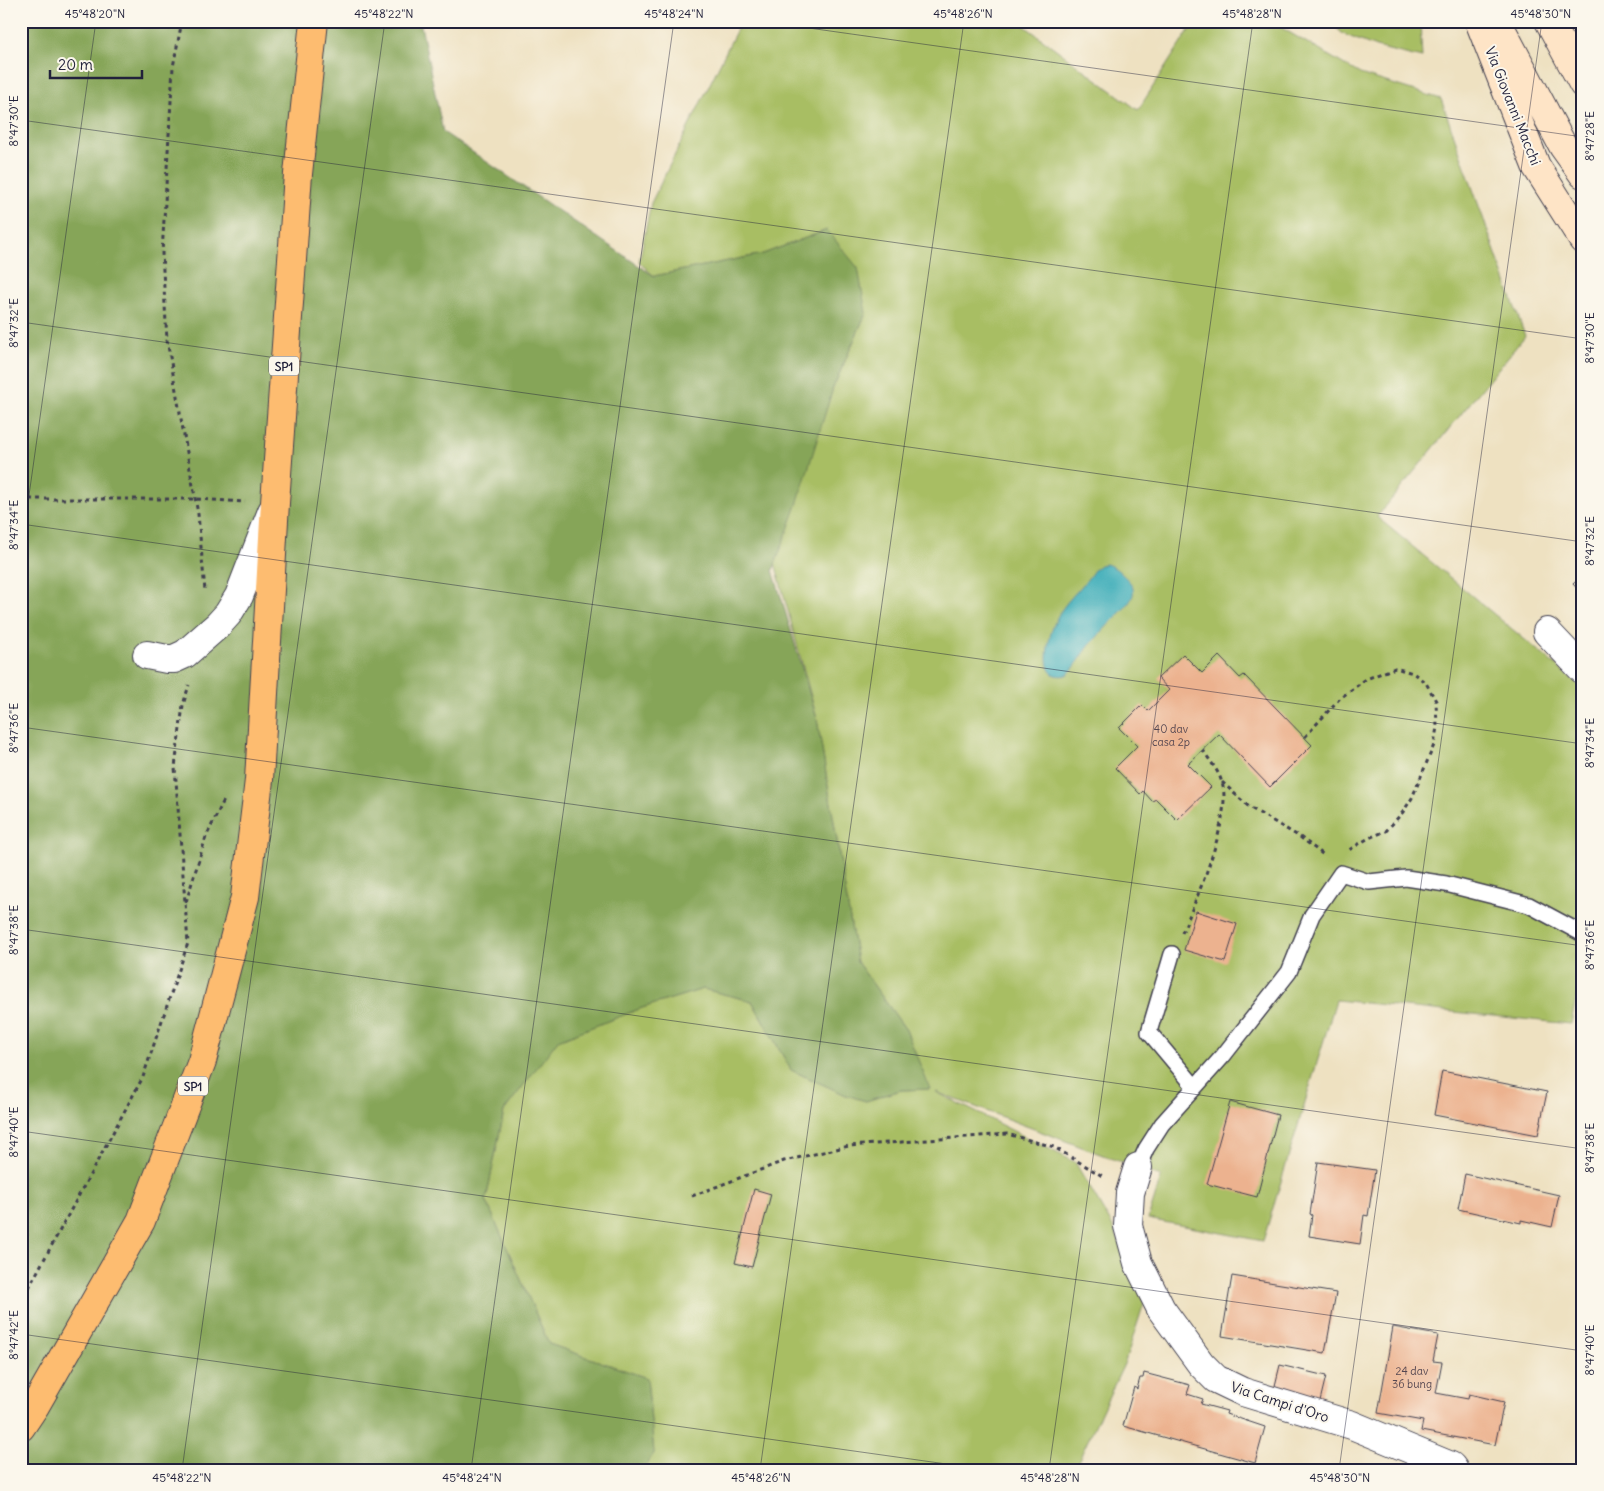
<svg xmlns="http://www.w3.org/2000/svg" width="1604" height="1491" viewBox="0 0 1604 1491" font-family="Delius,sans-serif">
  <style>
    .green { fill: #a8be63; stroke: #65704f }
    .forest { fill: #86a559; stroke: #54644a }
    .water { fill: #3dadb9; stroke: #30687a }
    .building { fill: #ecb28f }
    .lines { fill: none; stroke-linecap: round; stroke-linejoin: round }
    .lane-casing { stroke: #413f4f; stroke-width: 18 }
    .street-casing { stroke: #413f4f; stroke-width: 30 }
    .secondary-casing { stroke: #413f4f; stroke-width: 30 }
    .primary-casing { stroke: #413f4f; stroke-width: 30 }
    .path { stroke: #413f4f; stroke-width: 3; stroke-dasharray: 4 4; stroke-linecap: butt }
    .lane { stroke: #fff; stroke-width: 15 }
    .street { stroke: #fff; stroke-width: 28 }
    .secondary { stroke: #fee4c6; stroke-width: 28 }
    .primary { stroke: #fdbc70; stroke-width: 28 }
    .ticks { fill: none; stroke: #22223b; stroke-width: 1; stroke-opacity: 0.45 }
    .labels { text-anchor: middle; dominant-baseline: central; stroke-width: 4; stroke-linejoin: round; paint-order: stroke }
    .number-label { font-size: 11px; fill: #544650 }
    .shield { fill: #fbf7ec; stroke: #636270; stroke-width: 1 }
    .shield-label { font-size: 12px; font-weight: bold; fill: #22223b }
    .street-label { font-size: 14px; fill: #22223b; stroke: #fbf7ec }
    .neatline { fill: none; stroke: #22223b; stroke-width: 2 }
    .ticks-label { font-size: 12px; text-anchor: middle; fill: #22223b }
  </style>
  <rect width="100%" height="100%" fill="#fbf7ec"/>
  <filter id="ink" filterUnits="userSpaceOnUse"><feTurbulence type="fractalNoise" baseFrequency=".02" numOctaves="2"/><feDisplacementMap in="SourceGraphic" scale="10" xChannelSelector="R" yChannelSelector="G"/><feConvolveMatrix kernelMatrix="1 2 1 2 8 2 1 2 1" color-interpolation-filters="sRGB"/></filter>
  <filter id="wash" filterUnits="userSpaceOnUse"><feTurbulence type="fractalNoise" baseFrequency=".0096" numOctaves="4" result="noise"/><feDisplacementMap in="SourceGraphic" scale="20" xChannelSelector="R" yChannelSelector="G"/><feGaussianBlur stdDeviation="1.12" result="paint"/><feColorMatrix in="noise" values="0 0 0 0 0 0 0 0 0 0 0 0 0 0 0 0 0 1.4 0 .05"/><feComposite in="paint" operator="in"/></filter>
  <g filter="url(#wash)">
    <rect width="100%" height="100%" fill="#eee1c1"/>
    <path class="green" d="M741 21H1018L1138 110 1195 21H1270L1360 74 1441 99 1525 336 1377 517 1583 688V964L1571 1024 1336 1000 1263 1241 1148 1219 1161 1177 936 1092 1075 1162 1114 1229 1144 1303 1125 1362 1074 1470H643L654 1453 647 1378 549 1344 486 1200 504 1111 557 1040 642 1008 703 989 752 1001 791 1070 846 1095 866 1101 901 1090 929 1089 906 1030 857 962 817 719 775 563 833 388 866 313 827 230 763 254 654 276 639 262 651 203Z
      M1329 21H1420L1422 58 1376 47 1343 34Z"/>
    <path class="forest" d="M21 21H420L443 132 654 276 763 254 827 230 858 268 866 313 833 388 796 508 773 570 817 719 857 962 906 1030 930 1089 901 1090 866 1101 846 1095 791 1070 752 1001 703 989 642 1008 558 1040 504 1111 486 1200 549 1344 647 1378 654 1453 643 1470H21Z"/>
    <path class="water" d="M1106 564C1115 567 1119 571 1125 577 1143 593 1128 604 1116 617 1107 626 1098 636 1090 645 1084 652 1073 672 1066 675 1063 676 1059 676 1055 675 1040 669 1050 633 1055 622 1063 602 1083 588 1094 570L1100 565Z"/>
    <g id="blocks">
      <path class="building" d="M1583 575V595L1573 584Z
        M1183 654 1202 673 1219 656 1240 678 1244 675 1312 745 1270 787 1219 734 1188 764 1211 787 1177 820 1156 799 1152 801 1143 791 1140 794 1115 768 1137 746 1119 728 1142 705 1148 711 1169 690 1158 678Z
        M1196 911 1237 924 1225 962 1184 950Z
        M1442 1071 1547 1092 1538 1135 1434 1115Z
        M1230 1102 1278 1115 1257 1197 1207 1184Z
        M1318 1162 1375 1170 1368 1216 1364 1215 1360 1244 1309 1236 1312 1215 1310 1214Z
        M1465 1174 1559 1195 1552 1227 1521 1220V1223L1458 1209Z
        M754 1189 771 1194 752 1267 735 1263Z
        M1232 1276 1336 1293 1325 1353 1222 1336Z
        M1393 1327 1438 1335 1433 1361 1442 1362 1436 1393 1468 1399 1469 1394 1504 1402 1495 1445 1421 1431 1423 1421 1378 1413Z
        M1280 1365 1326 1376 1320 1401 1274 1390Z
        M1144 1373 1190 1385 1187 1394 1203 1399 1201 1404 1227 1411 1226 1414 1265 1427 1255 1463 1123 1426 1134 1387 1137 1389 1140 1378H1143Z"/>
    </g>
  </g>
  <g filter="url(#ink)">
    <use href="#blocks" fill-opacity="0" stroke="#413f4f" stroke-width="1"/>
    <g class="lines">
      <defs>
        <path id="lane" d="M1172 954 1149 1032 1195 1087
          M1138 1167 1146 1149 1162 1124 1223 1056 1289 972 1312 915 1341 873 1369 882 1406 878 1446 884 1529 905 1583 934"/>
        <path id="street" d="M1547 632 1583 670
          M147 655 167 659H174L185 654 218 625 228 614 239 596 272 511
          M1138 1167 1130 1193 1128 1226 1138 1263 1161 1309 1201 1364 1216 1379 1243 1392 1352 1425 1451 1466 1454 1470"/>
        <path id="secondary" d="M1479 21 1536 166 1583 240
          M1497 21 1563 146 1583 174
          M1549 21 1583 84"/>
        <path id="primary" d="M21 1427 35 1406 141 1221 202 1061 245 897 259 780 275 503 298 174 314 21"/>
      </defs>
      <use href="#lane" class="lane-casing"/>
      <use href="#street" class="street-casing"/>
      <use href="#secondary" class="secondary-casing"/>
      <use href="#primary" class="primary-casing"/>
      <path class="path" d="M182 21 173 67 162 253 167 340 198 514 205 591
        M21 499H195L245 502
        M1305 737 1339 699 1366 679 1395 668 1413 673 1426 683 1436 701 1437 727 1434 745 1412 798 1403 812 1386 831 1369 838 1347 851
        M1222 782 1249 807 1300 837 1325 856
        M186 902 206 837 225 798
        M1182 933C1196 900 1233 816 1222 783 1219 771 1209 760 1203 750
        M692 1196 784 1161 849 1146 1007 1134 1054 1147 1104 1177
        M21 1302 143 1077 188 943 175 767 183 705 189 685"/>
      <use href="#lane" class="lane"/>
      <use href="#street" class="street"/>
      <use href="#secondary" class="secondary"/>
      <use href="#primary" class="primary"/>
    </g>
  </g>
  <path class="ticks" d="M759 21 1583 137M21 120 1583 339M21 322 1583 542M21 524 1583 744M21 552 96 21M21 727 1583 946M21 929 1583 1149M21 1131 1583 1351M21 1334 989 1470M182 1470 385 21M471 1470 674 21M760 1470 964 21M1049 1470 1253 21M1339 1470 1542 21"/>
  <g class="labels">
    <g class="number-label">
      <text x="1171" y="729">40 dav<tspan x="1171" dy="13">casa 2p</tspan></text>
      <text x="1412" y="1371">24 dav<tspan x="1412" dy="13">36 bung</tspan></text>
    </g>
    <g class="shield">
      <rect x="269" y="356.5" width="30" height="19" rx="4"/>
      <rect x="178" y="1076.5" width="30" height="19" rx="4"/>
    </g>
    <g class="shield-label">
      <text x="284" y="366">SP1</text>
      <text x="193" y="1086">SP1</text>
    </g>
    <g class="street-label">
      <text transform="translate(1513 106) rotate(68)">Via Giovanni Macchi</text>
      <text transform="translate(1280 1402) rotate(18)">Via Campi d'Oro</text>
    </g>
  </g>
  <rect width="1604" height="1491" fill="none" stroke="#fbf7ec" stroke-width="55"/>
  <path d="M50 70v8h92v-8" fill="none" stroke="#22223b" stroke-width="2.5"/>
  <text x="58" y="70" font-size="15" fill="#22223b" stroke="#fbf7ec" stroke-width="4" paint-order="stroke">20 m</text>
  <rect x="28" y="28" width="1548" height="1436" class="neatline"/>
  <g class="ticks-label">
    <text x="95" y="18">45°48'20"N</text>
    <text x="384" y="18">45°48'22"N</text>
    <text x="674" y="18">45°48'24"N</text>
    <text x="963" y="18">45°48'26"N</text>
    <text x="1252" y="18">45°48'28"N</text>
    <text x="1541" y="18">45°48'30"N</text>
    <text transform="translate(14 121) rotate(-90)" y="4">8°47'30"E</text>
    <text transform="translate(1590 136) rotate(-90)" y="4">8°47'28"E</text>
    <text transform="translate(14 323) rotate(-90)" y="4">8°47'32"E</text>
    <text transform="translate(1590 338) rotate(-90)" y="4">8°47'30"E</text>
    <text transform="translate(14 525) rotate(-90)" y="4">8°47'34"E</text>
    <text transform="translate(1590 541) rotate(-90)" y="4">8°47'32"E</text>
    <text transform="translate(14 728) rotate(-90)" y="4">8°47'36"E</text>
    <text transform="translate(1590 743) rotate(-90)" y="4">8°47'34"E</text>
    <text transform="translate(14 930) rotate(-90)" y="4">8°47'38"E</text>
    <text transform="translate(1590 945) rotate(-90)" y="4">8°47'36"E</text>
    <text transform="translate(14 1132) rotate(-90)" y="4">8°47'40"E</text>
    <text transform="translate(1590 1148) rotate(-90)" y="4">8°47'38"E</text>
    <text transform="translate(14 1335) rotate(-90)" y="4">8°47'42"E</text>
    <text transform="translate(1590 1350) rotate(-90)" y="4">8°47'40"E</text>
    <text x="182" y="1482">45°48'22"N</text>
    <text x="472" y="1482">45°48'24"N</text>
    <text x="761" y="1482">45°48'26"N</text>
    <text x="1050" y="1482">45°48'28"N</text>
    <text x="1340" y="1482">45°48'30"N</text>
  </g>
</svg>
